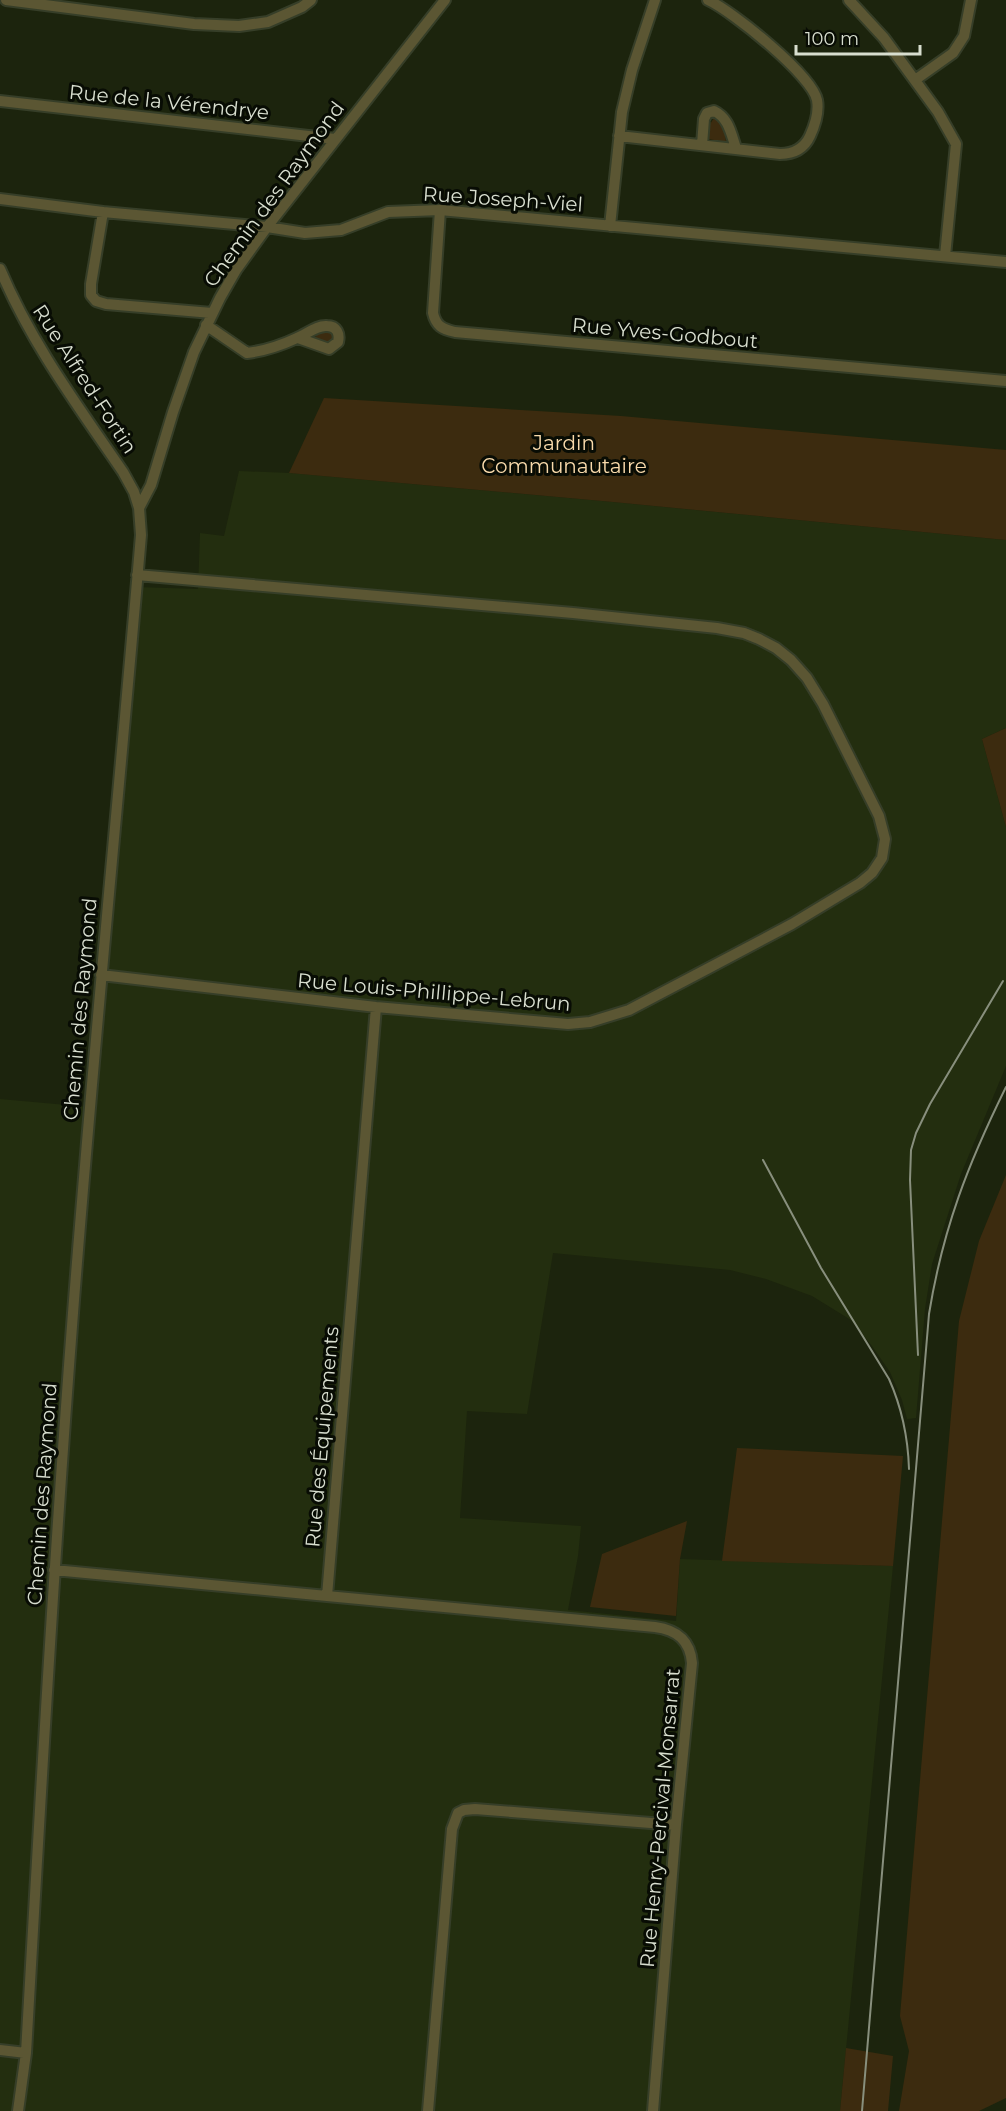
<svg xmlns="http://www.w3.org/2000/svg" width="1006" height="2111" viewBox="0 0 1006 2111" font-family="Montserrat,sans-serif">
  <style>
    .built { fill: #232e0f }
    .green { fill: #3c2b0f }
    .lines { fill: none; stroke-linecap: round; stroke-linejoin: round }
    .minor-casing { stroke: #363e28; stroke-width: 14 }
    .minor { stroke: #5b5633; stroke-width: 10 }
    .rail { stroke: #888f7d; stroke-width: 2 }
    .labels { text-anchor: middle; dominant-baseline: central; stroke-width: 6; stroke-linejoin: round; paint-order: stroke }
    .street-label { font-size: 20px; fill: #d8decf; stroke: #080c04 }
    .park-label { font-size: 20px; fill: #f9daab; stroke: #080c04 }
  </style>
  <rect width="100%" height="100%" fill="#1c240d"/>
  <path class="built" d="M239 471 290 473 613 502 1006 540V728L982 739 1006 827V1066L961 1174 932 1264 925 1309 916 1418 907 1419 902 1400 890 1372 872 1346 851 1320 812 1296 766 1279 730 1270 553 1253 527 1414 467 1411 460 1518 581 1526 578 1556 568 1610 676 1621 680 1559 893 1566 840 2111H0V1099L89 1107 136 587 198 589 200 533 224 536Z"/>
  <path class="green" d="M714 118 724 127 726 142 708 139 710 124Z
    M331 330 336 338 330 344 318 340 315 337 322 331Z
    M324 398 621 416 1006 450V540L613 502 289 473Z
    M1006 728V827L982 739Z
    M1006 1175V2098L979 2111H899L909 2051 900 2016 959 1321 979 1241Z
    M737 1448 903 1456 893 1566 722 1561Z
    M687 1521 680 1559 676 1616 590 1607 602 1554Z
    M846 2048 893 2056 888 2111H840Z"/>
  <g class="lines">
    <defs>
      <path id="minor" d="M6 0 194 24 239 26 268 22 302 7 311 0
        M849 0 884 38 938 112 956 144 945 256
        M915 80 953 53 964 36 971 0
        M0 101 335 139
        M619 136 780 154C794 154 804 149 810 136 815 125 819 111 817 100 812 75 732 11 708 0
        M702 145 704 119 707 113 714 111C729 118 731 134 736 148
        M0 199 103 212 267 227 305 233 341 230 388 212 440 210 1006 262
        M440 210 433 313C436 326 442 329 455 332L1006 381
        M103 212 91 284V295L96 301 106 304 212 313
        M610 226 622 112 632 70 655 0
        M0 269C31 343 78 406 123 472L134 492 139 508
        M206 325 247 353C264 351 282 345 297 338 307 334 317 325 327 326 337 326 340 334 338 342L329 349 298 338
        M101 975 376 1007 568 1024 590 1022 629 1010 707 969 792 924 860 883 872 873 882 858 885 839 879 816 823 704 807 678 791 660 776 648 759 639 744 633 717 628 573 613 137 575
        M54 1570 327 1596 376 1007
        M327 1596 655 1627C677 1630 690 1640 692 1663L676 1825 653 2111
        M0 2050 26 2053
        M18 2111 26 2053C40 1806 54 1559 73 1313 93 1053 119 794 141 535L139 508 151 485 173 412 194 352 220 298 236 270 267 227 445 0
        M428 2111 452 1829 458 1813 464 1810 475 1809 676 1825"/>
    </defs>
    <use href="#minor" class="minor-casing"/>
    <use href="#minor" class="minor"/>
    <path class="rail" d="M763 1160 821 1268 889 1379C902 1408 908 1437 909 1469
      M918 1355 910 1180 911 1150 916 1133 930 1104 1003 981
      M862 2111 929 1314C943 1228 968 1164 1006 1087"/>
  </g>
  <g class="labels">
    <g class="street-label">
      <text transform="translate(169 102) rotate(6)">Rue de la Vérendrye</text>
      <text transform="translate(274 194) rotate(-54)">Chemin des Raymond</text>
      <text transform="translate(503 199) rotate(4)">Rue Joseph-Viel</text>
      <text transform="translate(665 333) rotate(5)">Rue Yves-Godbout</text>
      <text transform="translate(85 379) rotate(57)">Rue Alfred-Fortin</text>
      <text transform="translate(434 992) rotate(5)">Rue Louis-Phillippe-Lebrun</text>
      <text transform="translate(80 1009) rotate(-85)">Chemin des Raymond</text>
      <text transform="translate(322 1437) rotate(-85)">Rue des Équipements</text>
      <text transform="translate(42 1494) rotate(-86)">Chemin des Raymond</text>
      <text transform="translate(660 1818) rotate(-85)">Rue Henry-Percival-Monsarrat</text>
    </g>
    <g class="park-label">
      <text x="564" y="443">Jardin<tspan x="564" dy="23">Communautaire</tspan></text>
    </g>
  </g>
  <path d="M796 45v9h124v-9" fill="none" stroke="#d8decf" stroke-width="3"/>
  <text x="805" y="45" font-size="18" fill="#d8decf" stroke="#080c04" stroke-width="4.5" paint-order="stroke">100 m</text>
</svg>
